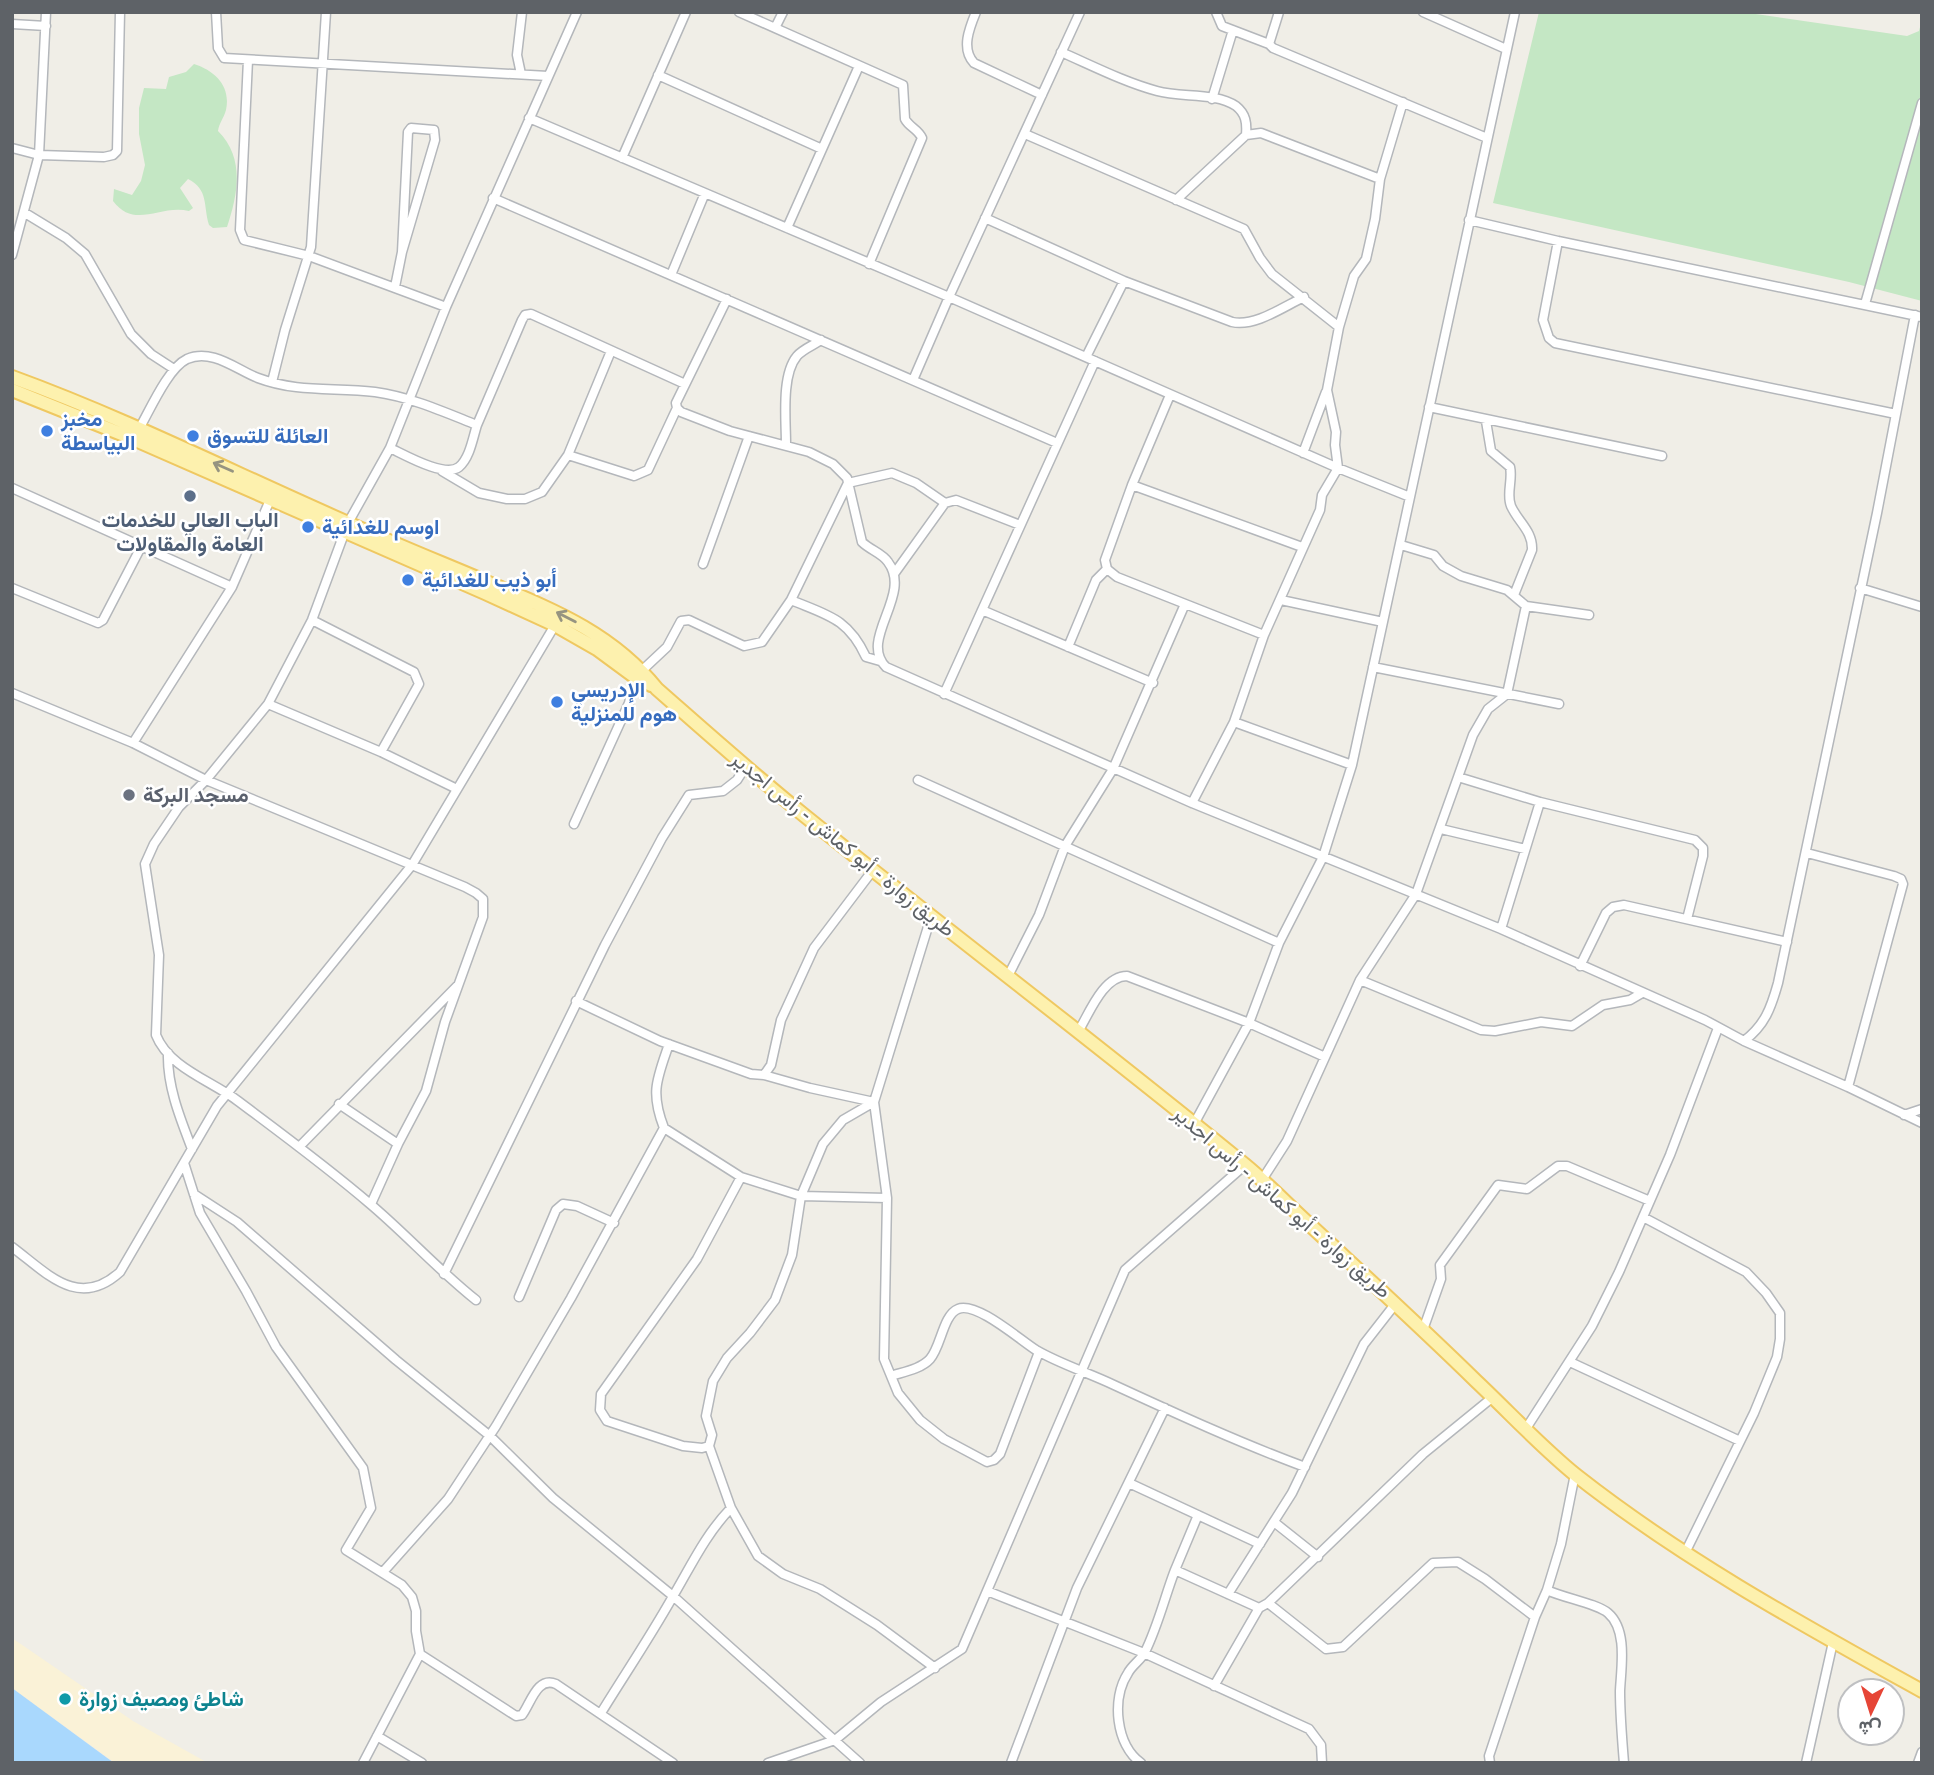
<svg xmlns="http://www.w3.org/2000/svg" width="1934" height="1775" viewBox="0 0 1934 1775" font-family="Signika,Vazirmatn,sans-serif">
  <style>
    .green { fill: #c4e7c4 }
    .sand { fill: #faf2d7 }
    .water { fill: #a9d8fd }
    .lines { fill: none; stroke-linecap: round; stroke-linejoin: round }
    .minor-casing { stroke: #b4b7bb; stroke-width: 11 }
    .primary-casing { stroke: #efc861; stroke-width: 16 }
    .minor { stroke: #fff; stroke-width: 8 }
    .primary { stroke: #fdf1ae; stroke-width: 12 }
    .oneway { stroke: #969480 }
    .shop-dot { fill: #3f7fe0; stroke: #fff; stroke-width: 2.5 }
    .service-dot { fill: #5c6f8a; stroke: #fff; stroke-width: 2.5 }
    .worship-dot { fill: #6b7280; stroke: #fff; stroke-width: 2.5 }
    .culture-dot { fill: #0f9aa8; stroke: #fff; stroke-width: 2.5 }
    .labels { text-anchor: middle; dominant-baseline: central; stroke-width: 5; stroke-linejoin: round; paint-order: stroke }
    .shop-label { font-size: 21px; font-weight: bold; fill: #366cbe; stroke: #fff; text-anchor: start }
    .service-label { font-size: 21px; font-weight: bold; fill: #4e5e75; stroke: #fff }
    .worship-label { font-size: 21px; font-weight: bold; fill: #5b616d; stroke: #fff; text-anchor: start }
    .street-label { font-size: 21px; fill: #5e6267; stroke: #fff }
    .culture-label { font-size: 21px; font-weight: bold; fill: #0d838f; stroke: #fff; text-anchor: start }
  </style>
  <rect width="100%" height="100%" fill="#f0eee7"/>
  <path class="green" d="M1539 12H1742L1907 36 1919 31 1922 19V301L1849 282 1493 203Z
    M194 64C216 71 231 87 226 110 224 118 219 123 218 131 245 158 238 194 227 227L213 228 209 225C203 205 209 190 188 179L180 188 193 208 189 211C160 204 135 230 113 201L114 189 132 195 141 181 145 165 139 134V108L144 88 166 89 169 77 186 72Z"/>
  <path class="sand" d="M12 1638 133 1721 208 1763H115L12 1688Z"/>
  <path class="water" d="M12 1688 114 1763H12Z"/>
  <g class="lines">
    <defs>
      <path id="minor" d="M216 12 218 48 224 58 548 76
        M739 12 903 85 905 119C909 127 918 129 922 138L869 264
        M976 12C969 29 961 49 974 63L1042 95
        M1216 12 1222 26 1269 44 1273 48 1487 138
        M1423 12 1506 49
        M12 24 46 26
        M775 28 783 12
        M1269 44 1279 12
        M1061 52C1093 66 1124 82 1157 91 1181 98 1215 92 1236 106 1246 114 1247 123 1246 135
        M248 60 240 230 244 240 309 256 446 307
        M521 74 517 55 522 12
        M658 75 822 149
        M1212 99 1233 30
        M529 118 949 297 1338 468 1410 497
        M1025 134 1244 229 1260 258 1272 274 1339 327
        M12 148 39 155 104 157 113 155 117 151 120 12
        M622 158 686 12
        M493 198 1057 443
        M1176 200 1246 135 1261 133 1380 179
        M25 213 66 238 85 254 131 334 151 354 174 369
        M985 218 1124 281 1232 322C1255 327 1283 307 1304 297
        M1469 220 1558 241 1922 317
        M787 228 859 66
        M1558 241 1543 320 1549 338 1555 343 1896 414
        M12 255 39 155 46 12
        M671 275 705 193
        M395 287 402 252 435 140 434 130 411 128 408 132 402 252
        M727 299 676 403 677 408 681 412 730 431 809 452 833 464 847 478 862 542C870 550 882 553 888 562 913 595 858 639 886 667L1192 803 1501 929 1705 1020 1744 1041 1848 1087 1922 1123
        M1865 304 1922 103
        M1086 357 1124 281
        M913 380 949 297 1080 12
        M272 382 285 330 311 247 326 12
        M1170 395 1132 485 1302 547
        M1429 407 1662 456
        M1486 421 1491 451 1510 467C1513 480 1506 494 1511 506 1518 522 1533 531 1532 550L1514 595
        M139 429C150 410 168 368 187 359 212 348 237 370 258 378 298 393 334 387 375 392 411 397 444 412 477 425L522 320 525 315 531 314 685 384
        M786 444C786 420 781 375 797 356 803 349 814 345 821 340
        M390 448C405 455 445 478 459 467 470 458 473 437 477 425
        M1303 453 1326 392
        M568 455 634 476 648 470 677 408
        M442 471 479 493 507 499H525L542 492 568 455 611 351
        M848 483 892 473 916 483 945 503
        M1132 485 1105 560 1107 569 1117 577 1264 635
        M12 488 232 587
        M1401 545 1434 555 1443 566 1461 576 1507 590 1526 606 1589 615
        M703 564 749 436
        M894 574 945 503 956 500 1020 525
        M12 588 98 623 103 620 141 547
        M1860 588 1922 607
        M791 600C827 615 848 618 866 657L880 661
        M1281 600 1383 622
        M982 610 1153 683
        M312 620 414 672 419 684 381 752
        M1068 647 1096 580 1107 569
        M1373 667 1559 704
        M12 693 133 743 206 780 465 887 476 893 483 899V917L445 1022 426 1091 398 1144 371 1204
        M944 694 1095 361
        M268 704 381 752 457 789
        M1234 722 1264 635 1320 510 1322 495 1338 468 1335 445 1336 432 1327 390 1339 327 1354 276 1366 259 1375 219 1380 179 1403 102
        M133 743 232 587 270 500
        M1458 777 1473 735 1488 709 1507 694 1526 606
        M918 780 1279 943
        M1192 803 1234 722 1352 765
        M574 824 629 703 635 677 667 647 681 621 689 620 744 646 762 642 791 600 848 483
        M1441 829 1525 849
        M1807 853 1894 876 1901 879 1903 884 1848 1087
        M931 917 874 1102 887 1198 884 1359 898 1393 920 1420 944 1439 987 1462 994 1460 1000 1454 1039 1352
        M1501 929 1540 802
        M1580 966 1606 913 1613 907 1624 905 1787 942
        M1008 976 1039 915 1065 846 1113 769 1185 604
        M1360 980 1481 1030 1495 1031 1541 1022 1572 1026 1603 1005 1630 1000 1642 993
        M576 1001 660 1041 751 1074 764 1075 810 1088 874 1102 843 1120 823 1144 801 1196 792 1255 775 1300 750 1333 727 1358 713 1381 706 1416 712 1435 709 1446 731 1508 758 1556 783 1574 820 1589 877 1625 935 1668
        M1078 1032C1089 1014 1103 976 1127 976L1249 1023 1325 1057
        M1744 1041C1765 1025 1771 1008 1778 983L1877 513 1915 315
        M168 1053C167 1086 180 1118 192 1149
        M764 1075 771 1065 781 1020 814 948 873 870
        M339 1104 398 1144
        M1904 1115 1922 1109
        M1194 1124 1249 1023 1279 943 1323 857 1352 765 1515 12
        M664 1128C650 1092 657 1079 669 1044
        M299 1147 457 986
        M184 1163 200 1213 246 1291 276 1347 363 1468 371 1508 346 1550 402 1585 412 1597 416 1611V1631L420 1654 363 1763
        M1262 1180 1287 1141 1360 980 1416 894 1458 777 1540 802 1695 840 1703 848V856L1687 919
        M194 1194 237 1222 396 1360 490 1436 553 1498 673 1596 860 1763
        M1643 1217 1746 1272 1766 1293 1780 1313V1339L1777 1357 1754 1413 1685 1553
        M12 1247C47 1273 78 1310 120 1272L217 1106 412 865 555 625
        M444 1274 605 945 662 838 689 795 723 791 737 780 746 766
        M519 1297 556 1210 563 1204 577 1206 614 1223
        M476 1300C438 1270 406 1234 369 1203 327 1167 282 1134 238 1101 212 1081 169 1068 156 1035L159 955 145 864 154 844 179 807 206 780 268 704 312 620 348 523 390 448 446 307 577 12
        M1423 1330 1441 1279 1440 1265 1498 1185 1527 1189 1558 1166H1567L1650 1201
        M1570 1362 1740 1441
        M891 1376C903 1372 921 1369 930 1359 941 1347 943 1315 958 1309 976 1301 1020 1340 1036 1350 1060 1364 1089 1373 1114 1385 1177 1414 1240 1443 1305 1467
        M1525 1430 1592 1326 1619 1272 1670 1155 1718 1028
        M709 1446 702 1448 683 1446 607 1421 600 1410 601 1394 697 1259 741 1177
        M1575 1474 1561 1544 1547 1590C1563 1598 1596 1603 1608 1613 1628 1630 1621 1668 1620 1691 1620 1715 1622 1739 1624 1763
        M1129 1483 1260 1544
        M1274 1522 1318 1557
        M1175 1570 1198 1515
        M383 1572 448 1499 496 1426 571 1298 664 1128 741 1177 801 1196 887 1198
        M987 1591 1144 1653 1309 1729 1321 1745 1322 1763
        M1228 1594 1292 1493 1364 1344 1396 1303
        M1268 1603 1326 1649 1343 1647 1433 1563 1458 1562 1485 1579 1535 1617
        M420 1654 516 1716 522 1715C531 1703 537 1676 556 1684L673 1763
        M1214 1686 1259 1608 1268 1603 1423 1454 1493 1397
        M601 1713C625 1674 650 1637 672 1598 691 1566 705 1535 731 1508
        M377 1736 422 1763
        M768 1763 835 1740 881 1702 962 1649 1125 1270 1245 1165
        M1011 1763 1077 1588 1165 1408
        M1141 1763C1116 1745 1111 1699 1128 1673 1132 1665 1141 1660 1145 1652 1158 1626 1165 1596 1175 1570L1259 1608
        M1490 1763 1489 1756 1535 1617 1547 1590
        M1806 1763 1833 1642
        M1918 1763 1922 1752"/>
      <path id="primary" d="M12 377C127 419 236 474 348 523 394 544 442 563 489 583 553 610 612 633 657 689 706 732 754 775 805 816 951 934 1100 1046 1245 1165 1268 1184 1288 1205 1310 1225 1366 1277 1422 1328 1476 1381 1510 1413 1541 1447 1577 1476 1684 1560 1803 1625 1922 1691
        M12 390 124 435 485 593 555 625 597 649 635 677 651 685"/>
    </defs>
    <use href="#minor" class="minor-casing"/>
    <use href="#primary" class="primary-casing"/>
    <use href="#minor" class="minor"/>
    <use href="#primary" class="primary"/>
  </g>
  <defs><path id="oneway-shaft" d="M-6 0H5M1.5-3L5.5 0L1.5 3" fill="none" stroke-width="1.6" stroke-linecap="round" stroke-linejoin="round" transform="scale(1.75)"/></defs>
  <g class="oneway">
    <use href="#oneway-shaft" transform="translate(223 467) rotate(-156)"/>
    <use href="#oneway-shaft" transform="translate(566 617) rotate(-153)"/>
  </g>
  <g class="shop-dot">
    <circle cx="47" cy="431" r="7"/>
    <circle cx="193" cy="436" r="7"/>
    <circle cx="308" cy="527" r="7"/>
    <circle cx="408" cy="580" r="7"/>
    <circle cx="557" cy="702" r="7"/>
  </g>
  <circle class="service-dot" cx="190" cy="496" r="7"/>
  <circle class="worship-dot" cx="129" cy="795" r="7"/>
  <circle class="culture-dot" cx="65" cy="1699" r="7"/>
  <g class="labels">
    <g class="shop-label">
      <text x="61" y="419">مخبز<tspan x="61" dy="24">البياسطة</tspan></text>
      <text x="207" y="436">العائلة للتسوق</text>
      <text x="322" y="527">اوسم للغدائية</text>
      <text x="422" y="580">أبو ذيب للغدائية</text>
      <text x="571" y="690">الإدريسي<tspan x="571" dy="24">هوم للمنزلية</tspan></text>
    </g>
    <g class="service-label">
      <text x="190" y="520">الباب العالي للخدمات<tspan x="190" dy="24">العامة والمقاولات</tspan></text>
    </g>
    <g class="worship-label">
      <text x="143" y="795">مسجد البركة</text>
    </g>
    <g class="street-label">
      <text transform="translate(843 844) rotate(39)">طريق زوارة - أبو كماش - رأس اجدير</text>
      <text transform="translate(1282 1202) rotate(41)">طريق زوارة - أبو كماش - رأس اجدير</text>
    </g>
    <g class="culture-label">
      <text x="79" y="1699">شاطئ ومصيف زوارة</text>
    </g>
  </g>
  <rect width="1934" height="1775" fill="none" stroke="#5e6267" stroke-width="28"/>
  <g transform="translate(1871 1712) rotate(184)"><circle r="33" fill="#ffffff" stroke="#bfc0c2" stroke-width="2"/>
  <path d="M0-5L12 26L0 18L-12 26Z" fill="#e64536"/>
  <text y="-10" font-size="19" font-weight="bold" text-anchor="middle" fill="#5e6267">ش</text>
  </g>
</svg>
